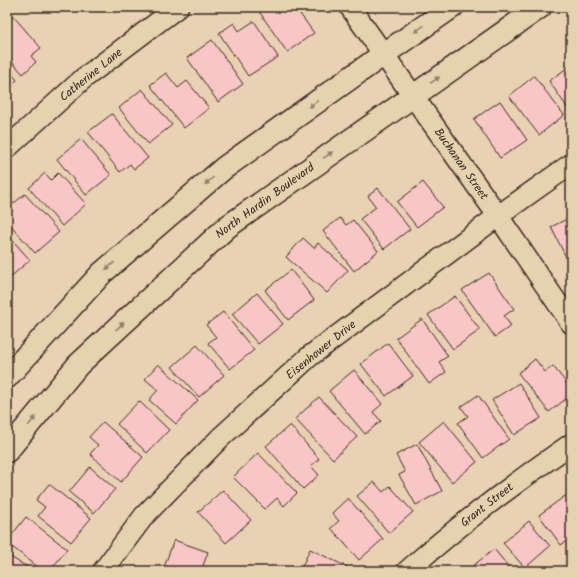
<svg xmlns="http://www.w3.org/2000/svg" width="578" height="578" viewBox="0 0 578 578" font-family="Kalam,sans-serif">
  <style>
    .building { fill: #f7c7c5; stroke: #3b2a1e }
    .lines { fill: none; stroke-linecap: round; stroke-linejoin: round }
    .minor-casing { stroke: #3b2a1e; stroke-width: 23 }
    .secondary-casing { stroke: #3b2a1e; stroke-width: 25 }
    .minor { stroke: #e5d3b0; stroke-width: 20 }
    .secondary { stroke: #e5d3b0; stroke-width: 22 }
    .oneway { fill: #907e67 }
    .labels { text-anchor: middle; dominant-baseline: central; stroke-width: 3; stroke-linejoin: round; paint-order: stroke }
    .street-label { font-size: 12px; fill: #3b2a1e; stroke: #e5d3b0 }
  </style>
  <rect width="100%" height="100%" fill="#e9d1b4"/>
  <filter id="ink" filterUnits="userSpaceOnUse"><feTurbulence type="fractalNoise" baseFrequency=".025" numOctaves="2"/><feDisplacementMap in="SourceGraphic" scale="8" xChannelSelector="R" yChannelSelector="G"/><feConvolveMatrix kernelMatrix="1 2 1 2 8 2 1 2 1" color-interpolation-filters="sRGB"/></filter>
  <g filter="url(#ink)">
    <path class="building" d="M256 7H295L314 33 287 52Z
      M13 16 41 48 31 56 36 62 23 74 7 56V21Z
      M254 21 278 57 248 76 219 33 234 23 239 31Z
      M212 40 243 84 218 102 187 58Z
      M571 65V108L569 110 549 81Z
      M7 68 17 80 7 89Z
      M166 73 178 88 187 81 209 108 184 128 150 85Z
      M534 76 564 115 539 135 509 96Z
      M142 89 172 125 148 144 119 108Z
      M500 101 527 140 500 158 474 119Z
      M112 114 148 158 134 169 130 164 120 172 88 132Z
      M81 139 111 175 86 195 57 159Z
      M45 173 51 180 58 173 86 204 62 226 29 188Z
      M423 182 443 207 417 227 397 202Z
      M378 188 410 229 384 249 360 219 376 207 368 196Z
      M25 194 59 232 35 253 7 221V209Z
      M571 217V267L551 227Z
      M340 218 346 225 353 220 378 251 354 271 323 231Z
      M7 234 30 260 7 280Z
      M303 238 314 248 318 243 348 270 327 293 286 257Z
      M291 270 314 300 288 320 265 290Z
      M489 273 514 309 504 316 511 326 495 337 462 290Z
      M257 293 283 324 258 344 232 314Z
      M455 296 480 330 453 349 428 315Z
      M223 312 254 350 230 369 208 343 216 337 206 325Z
      M422 319 448 356 439 362 446 372 429 384 396 338Z
      M388 343 413 376 386 396 361 364Z
      M197 345 224 375 199 397 172 367Z
      M535 359 545 372 553 366 571 389V395L549 412 518 373Z
      M158 364 198 400 176 424 149 400 158 390 145 379Z
      M354 370 382 404 373 412 381 421 365 434 329 391Z
      M519 383 541 418 514 435 492 400Z
      M478 395 509 439 483 458 458 423 468 416 461 407Z
      M319 397 357 437 333 459 295 419Z
      M139 401 169 430 147 453 117 424Z
      M444 421 477 462 452 482 419 442Z
      M103 422 143 457 121 482 90 454 98 445 89 437Z
      M290 425 319 459 311 466 319 475 303 489 266 446Z
      M417 444 442 491 416 505 399 475 405 472 396 455Z
      M258 453 297 493 284 506 277 498 265 509 233 477Z
      M90 467 115 489 94 513 69 492Z
      M374 482 383 492 390 486 413 512 389 533 357 496Z
      M49 484 91 518 71 542 38 516 45 507 36 500Z
      M223 490 251 520 226 543 198 512Z
      M565 496 571 503V538L561 545 539 515Z
      M348 498 383 539 359 560 331 528 339 521 332 513Z
      M26 517 67 549 50 571H43L7 543V541Z
      M529 521 550 546 525 568 503 543Z
      M174 540 208 552 201 571H165L163 570Z
      M310 549 347 567 345 571H300Z
      M494 549 512 571H470L469 569Z
      M7 555 34 571H7Z"/>
    <g class="lines">
      <defs>
        <path id="minor" d="M350 7 498 216 571 323
          M7 148 84 78 178 7
          M103 571 144 516 220 438 310 356 498 216 571 164
          M407 571C459 525 514 483 571 444"/>
        <path id="secondary" d="M7 377 102 273 224 168 384 54 452 7
          M7 451 78 365 227 227 540 7"/>
      </defs>
      <use href="#minor" class="minor-casing"/>
      <use href="#secondary" class="secondary-casing"/>
      <use href="#minor" class="minor"/>
      <use href="#secondary" class="secondary"/>
    </g>
    <defs><path id="oneway-solid" d="M-6-.8H1V-3.2L6.5 0L1 3.2V.8H-6Z"/></defs>
    <g class="oneway">
      <use href="#oneway-solid" transform="translate(419 29) rotate(145)"/>
      <use href="#oneway-solid" transform="translate(435 80) rotate(-35)"/>
      <use href="#oneway-solid" transform="translate(313 104) rotate(144)"/>
      <use href="#oneway-solid" transform="translate(328 155) rotate(-35)"/>
      <use href="#oneway-solid" transform="translate(209 181) rotate(139)"/>
      <use href="#oneway-solid" transform="translate(110 266) rotate(139)"/>
      <use href="#oneway-solid" transform="translate(120 326) rotate(-43)"/>
      <use href="#oneway-solid" transform="translate(32 421) rotate(-51)"/>
    </g>
  </g>
  <g class="labels">
    <g class="street-label">
      <text transform="translate(91 75) rotate(-39)">Catherine Lane</text>
      <text transform="translate(461 164) rotate(55)">Buchanan Street</text>
      <text transform="translate(265 201) rotate(-36)">North Hardin Boulevard</text>
      <text transform="translate(321 350) rotate(-39)">Eisenhower Drive</text>
      <text transform="translate(487 505) rotate(-38)">Grant Street</text>
    </g>
  </g>
  <rect width="578" height="578" fill="none" stroke="#e5d3b0" stroke-width="24"/>
  <rect x="12" y="12" width="554" height="554" fill="none" stroke="#3b2a1e" stroke-width="1.5" filter="url(#ink)"/>
</svg>
